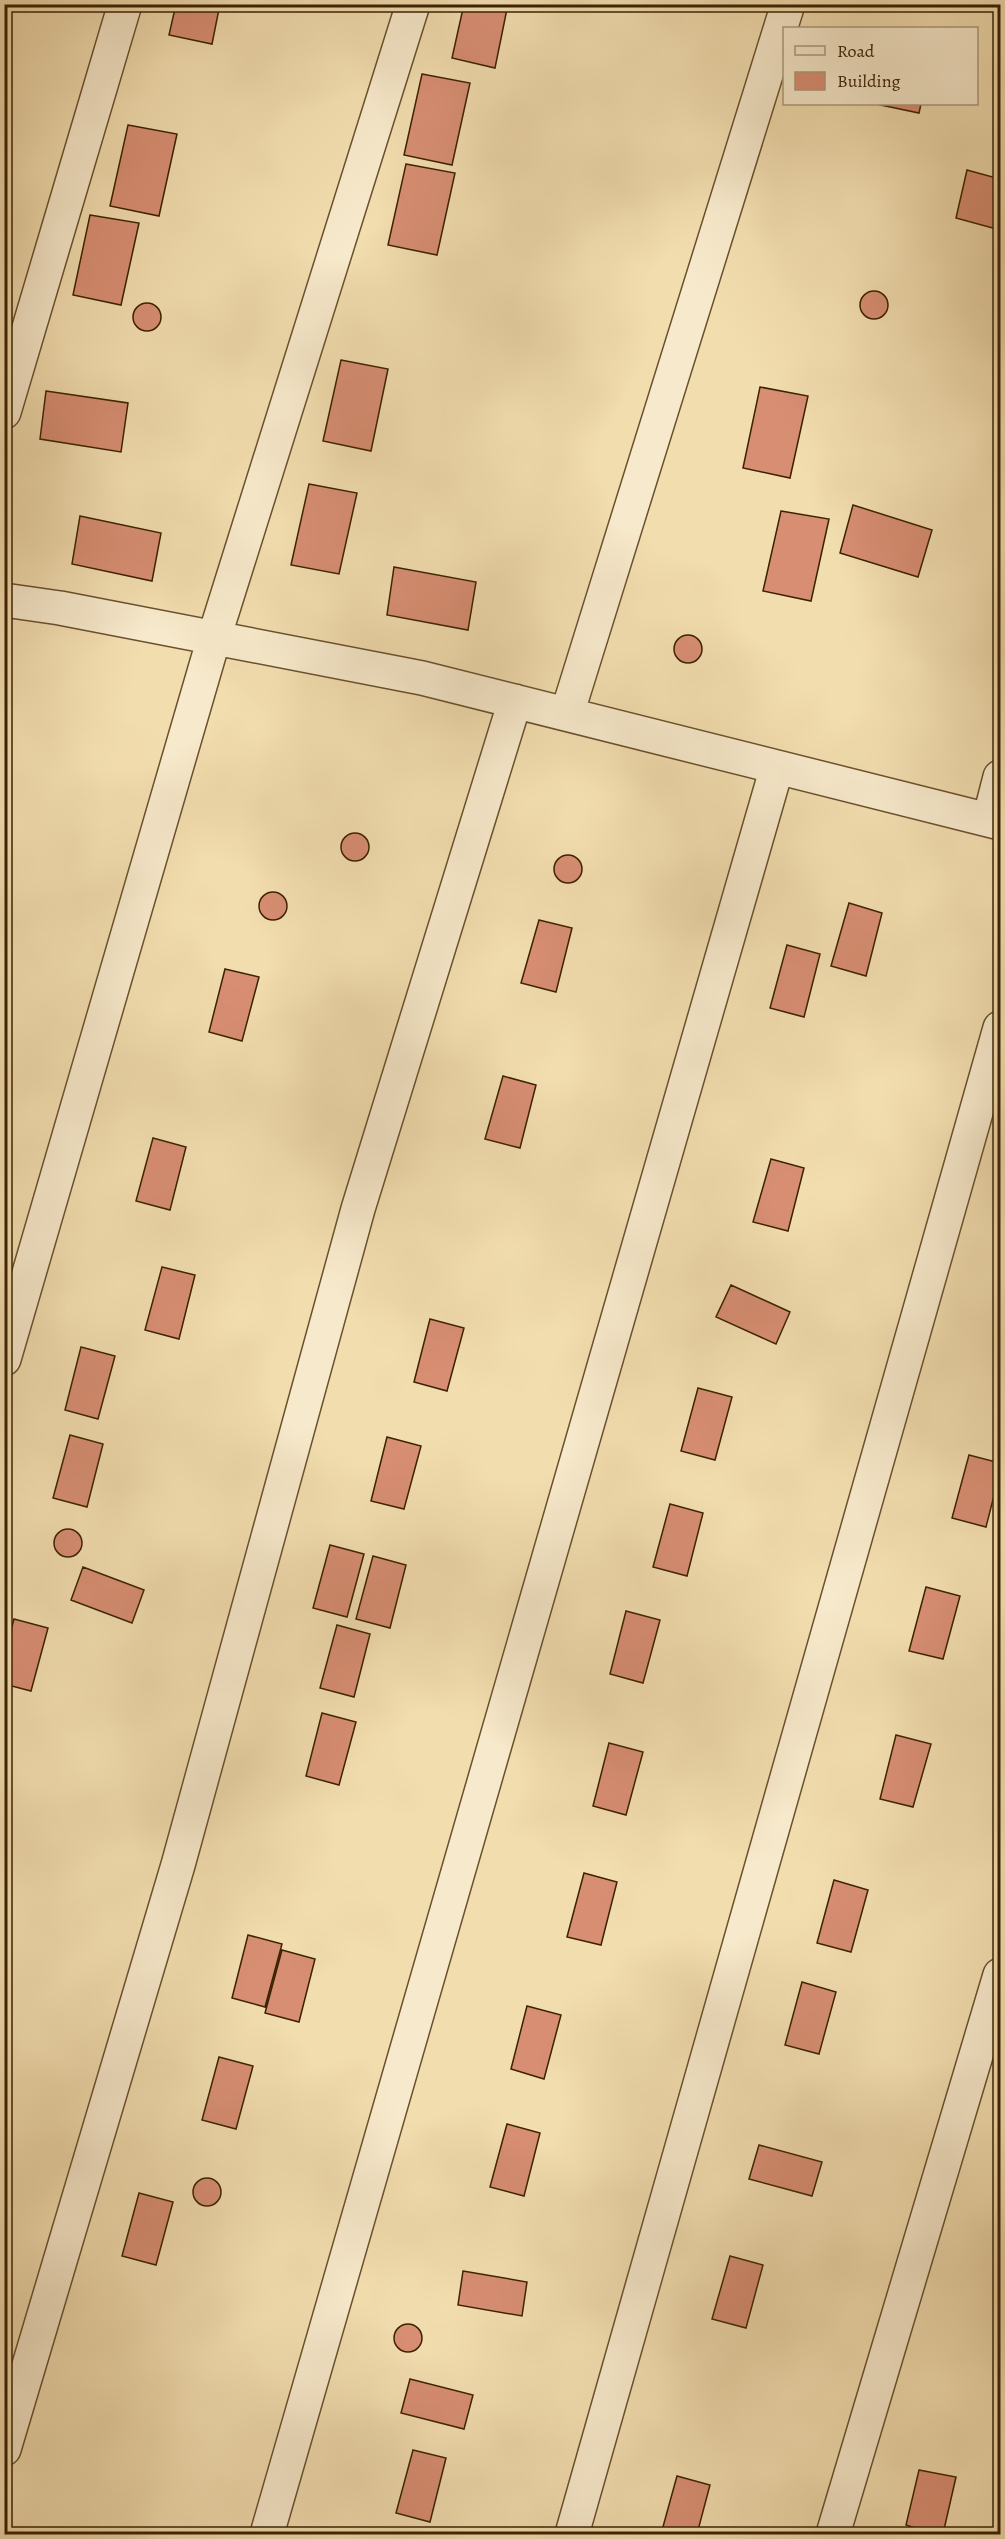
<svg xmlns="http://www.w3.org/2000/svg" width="1005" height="2539" viewBox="0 0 1005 2539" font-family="Alegreya,serif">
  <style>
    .building { fill: #d88e73; stroke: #3b2202; stroke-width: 1.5 }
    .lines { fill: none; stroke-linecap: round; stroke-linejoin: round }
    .minor-casing { stroke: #69512d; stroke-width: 36 }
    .minor { stroke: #f7e9cb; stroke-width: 33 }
  </style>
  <rect width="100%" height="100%" fill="#f2ddaf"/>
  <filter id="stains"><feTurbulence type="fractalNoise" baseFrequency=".00333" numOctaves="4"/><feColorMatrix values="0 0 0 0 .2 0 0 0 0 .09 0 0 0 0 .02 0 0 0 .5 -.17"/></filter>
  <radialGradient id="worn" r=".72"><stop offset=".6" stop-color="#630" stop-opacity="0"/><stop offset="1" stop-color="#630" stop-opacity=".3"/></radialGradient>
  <path class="building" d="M176 4H220L212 44 169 35Z
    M464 4H508L495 68 452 58Z
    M948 4H973L972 10Z
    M422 74 470 83 452 165 404 155Z
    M876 104H921L919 113Z
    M128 125 177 134 159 216 110 206Z
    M406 164 455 173 437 255 388 245Z
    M967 170 1000 179V230L956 218Z
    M90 215 139 223 121 305 73 295Z
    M860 305a14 14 0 1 1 28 0a14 14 0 1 1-28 0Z
    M133 317a14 14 0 1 1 28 0a14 14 0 1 1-28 0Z
    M341 360 388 369 371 451 323 441Z
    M760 387 808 396 790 478 743 468Z
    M46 391 128 403 121 452 40 439Z
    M309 484 357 493 339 574 291 565Z
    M853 505 932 530 918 577 840 553Z
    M781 511 829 519 811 601 763 591Z
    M80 516 161 533 152 581 72 564Z
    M394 567 476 582 468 630 387 615Z
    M674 649a14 14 0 1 1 28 0a14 14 0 1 1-28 0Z
    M341 847a14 14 0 1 1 28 0a14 14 0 1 1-28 0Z
    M554 869a14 14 0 1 1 28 0a14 14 0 1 1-28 0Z
    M259 906a14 14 0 1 1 28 0a14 14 0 1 1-28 0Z
    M849 903 882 913 866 976 831 966Z
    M539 920 572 928 556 992 521 983Z
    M787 945 820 954 804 1017 770 1008Z
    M225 969 259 977 242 1041 209 1032Z
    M503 1076 536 1085 520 1148 485 1139Z
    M153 1138 186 1147 170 1210 136 1201Z
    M771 1159 804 1168 788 1231 753 1222Z
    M162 1267 195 1275 179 1339 145 1330Z
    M731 1285 790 1312 776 1344 716 1317Z
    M430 1319 464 1328 447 1391 414 1382Z
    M81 1347 115 1356 98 1419 65 1410Z
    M698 1388 732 1397 715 1460 681 1451Z
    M70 1435 103 1444 87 1507 53 1498Z
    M387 1437 421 1446 404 1509 371 1501Z
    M969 1455 1000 1463V1472L986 1527 952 1518Z
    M670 1504 703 1513 687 1576 653 1567Z
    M54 1543a14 14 0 1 1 28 0a14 14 0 1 1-28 0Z
    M330 1545 364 1554 347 1617 313 1608Z
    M373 1556 406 1565 390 1628 356 1619Z
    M83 1567 144 1590 132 1623 71 1600Z
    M926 1587 960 1596 943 1659 909 1651Z
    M626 1611 660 1620 643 1683 610 1674Z
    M14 1619 48 1628 31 1691 4 1684V1656Z
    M337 1625 370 1634 354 1697 320 1688Z
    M322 1713 356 1722 339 1785 306 1776Z
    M896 1735 931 1744 913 1807 880 1799Z
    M609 1743 643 1752 626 1815 593 1806Z
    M584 1873 617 1882 601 1945 567 1937Z
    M834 1880 868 1890 851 1952 817 1943Z
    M248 1935 282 1944 265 2007 232 1998Z
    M282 1950 315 1959 299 2022 265 2013Z
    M802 1982 836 1992 819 2054 785 2045Z
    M527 2006 561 2015 544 2079 511 2069Z
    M219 2057 253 2066 236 2129 202 2120Z
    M507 2124 540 2133 524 2196 490 2187Z
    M759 2145 822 2162 812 2196 749 2179Z
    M193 2192a14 14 0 1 1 28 0a14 14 0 1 1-28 0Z
    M139 2193 173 2202 156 2265 122 2256Z
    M730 2256 763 2265 746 2328 712 2319Z
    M463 2271 527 2282 522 2316 458 2305Z
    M394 2338a14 14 0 1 1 28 0a14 14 0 1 1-28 0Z
    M410 2379 473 2395 464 2429 401 2413Z
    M1000 2436V2456L996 2446Z
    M413 2450 446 2458 430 2522 396 2513Z
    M919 2470 956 2477 943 2534H932L906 2525Z
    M677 2476 710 2485 697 2534H661Z"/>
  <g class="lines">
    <defs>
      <path id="minor" d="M4 412 125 4
        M4 600 60 608 422 678 1000 823
        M567 714 788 4
        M989 820 1000 777
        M4 1359 214 638 413 4
        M4 2449 178 1865 358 1209 515 701
        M267 2534 777 767
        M572 2534 1000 1028
        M833 2534 1000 1975"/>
    </defs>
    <use href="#minor" class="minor-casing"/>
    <use href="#minor" class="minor"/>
  </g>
  <rect width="1005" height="2539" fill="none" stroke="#f2ddaf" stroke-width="24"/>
  <rect x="6" y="6" width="993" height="2527" fill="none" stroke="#3b2202" stroke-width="3"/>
  <rect x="12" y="12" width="981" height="2515" fill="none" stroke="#3b2202" stroke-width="1.5"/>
  <rect x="783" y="27" width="195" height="78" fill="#f7e9cb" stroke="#ac997b" stroke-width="1.5"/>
  <rect x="795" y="46" width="30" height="9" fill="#f7e9cb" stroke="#ac997b" stroke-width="1.5"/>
  <text x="837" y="57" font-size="18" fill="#3b2202">Road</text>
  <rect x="795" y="72" width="30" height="18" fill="#d88e73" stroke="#ac997b" stroke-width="1.5"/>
  <text x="837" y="87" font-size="18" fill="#3b2202">Building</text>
  <rect width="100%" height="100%" filter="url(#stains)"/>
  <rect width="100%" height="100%" fill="url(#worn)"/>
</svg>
